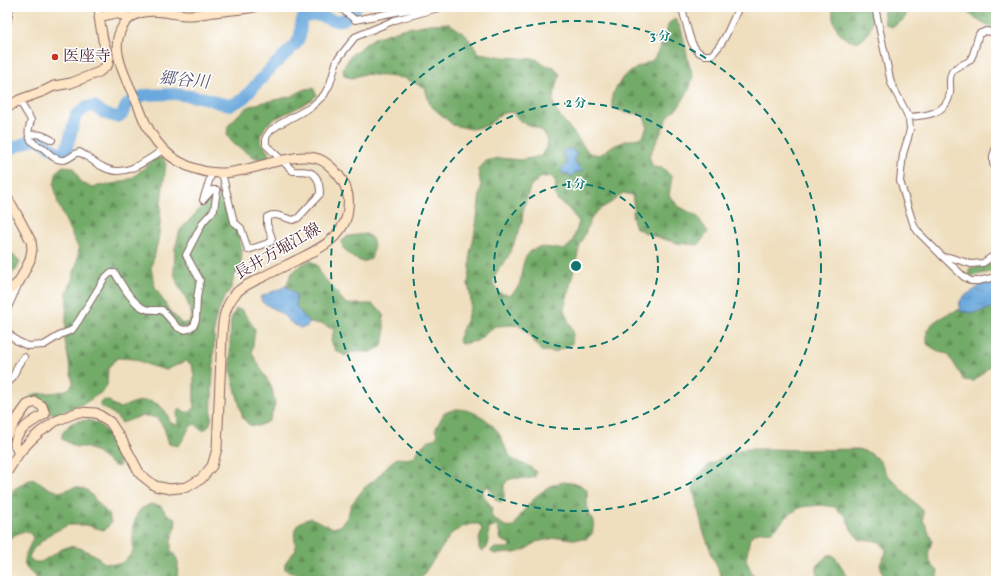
<svg xmlns="http://www.w3.org/2000/svg" width="1003" height="588" viewBox="0 0 1003 588" font-family="Vollkorn,'Noto Serif JP',serif">
  <style>
    .forest { fill: url(#forest-firs); stroke: #5e644a; fill-rule: evenodd }
    .water { fill: url(#water-ripples); stroke: #5a6484 }
    .lines { fill: none; stroke-linecap: round; stroke-linejoin: round }
    .river { stroke: #6ba9dd; stroke-width: 12 }
    .minor-casing { stroke: #84625f; stroke-width: 8 }
    .secondary-casing { stroke: #84625f; stroke-width: 11 }
    .minor { stroke: #fff; stroke-width: 6 }
    .secondary { stroke: #fde5c5; stroke-width: 9 }
    .ring { fill: none; stroke: #0f766e; stroke-width: 2; stroke-dasharray: 7 5 }
    .poi-dot { fill: #c8321e; stroke: #fff; stroke-width: 1.5 }
    .labels { text-anchor: middle; dominant-baseline: central; stroke-width: 3; stroke-linejoin: round; paint-order: stroke }
    .poi-label { font-size: 16px; fill: #4a1f2b; stroke: #fff; text-anchor: start }
    .street-label { font-size: 16px; fill: #4a1f2b; stroke: #fff }
    .water-label { font-size: 17px; font-style: italic; fill: #575672; stroke: #fff }
    .centre { fill: #0f766e; stroke: #fff; stroke-width: 2 }
    .ring-label { font-size: 12px; text-anchor: middle; font-weight: bold; fill: #0f766e; stroke: #fff; stroke-width: 3; stroke-linejoin: round; paint-order: stroke }
  </style>
  <defs>
    <pattern id="forest-firs" width="22" height="20" patternUnits="userSpaceOnUse"><rect width="22" height="20" fill="#72aa68"/><path d="M5 1l3.5 6h-7zM16 11l3.5 6h-7z" fill="#608a56"/></pattern>
    <pattern id="water-ripples" width="26" height="14" patternUnits="userSpaceOnUse"><rect width="26" height="14" fill="#6ba9dd"/><path d="M2 4q2-2 4 0t4 0M15 11q2-2 4 0t4 0" fill="none" stroke="#5a89b3"/></pattern>
  </defs>
  <rect width="100%" height="100%" fill="#fff"/>
  <filter id="ink" filterUnits="userSpaceOnUse"><feTurbulence type="fractalNoise" baseFrequency=".025" numOctaves="2"/><feDisplacementMap in="SourceGraphic" scale="8" xChannelSelector="R" yChannelSelector="G"/><feConvolveMatrix kernelMatrix="1 2 1 2 8 2 1 2 1" color-interpolation-filters="sRGB"/></filter>
  <filter id="wash" filterUnits="userSpaceOnUse"><feTurbulence type="fractalNoise" baseFrequency=".012" numOctaves="4" result="noise"/><feDisplacementMap in="SourceGraphic" scale="16" xChannelSelector="R" yChannelSelector="G"/><feGaussianBlur stdDeviation="0.9" result="paint"/><feColorMatrix in="noise" values="0 0 0 0 0 0 0 0 0 0 0 0 0 0 0 0 0 1.4 0 .05"/><feComposite in="paint" operator="in"/></filter>
  <g filter="url(#wash)">
    <rect width="100%" height="100%" fill="#efdfbf"/>
    <path class="forest" d="M833 7H870C871 12 873 18 872 22 866 50 842 46 834 22 832 18 833 12 833 7Z
      M883 7H906C909 18 900 23 891 27L885 24Z
      M962 7H996V28C983 26 971 16 962 7Z
      M675 19 681 28 689 64 693 76 689 90 680 105 668 117 657 141 649 156 653 167 663 168 672 177 669 195 678 206 697 216 708 232 698 245 677 243 650 235 636 228 632 216 634 208 632 195 623 193 612 202 600 209 592 217 580 245 564 310 573 332 572 344 555 352 541 351 530 335 519 325 495 326 477 341 461 344 458 340 467 318 471 305 470 293 468 284 470 269V253L473 241 476 225 481 186 478 170 486 161 499 158 521 160 541 156 547 146 546 135 537 128 521 122 512 112 503 113 487 126 471 129 453 125 430 105 425 88 404 78 364 74 352 78 347 77 344 75 343 68 352 54 374 38 402 29 429 24 448 23 465 34 479 53 504 57 536 59 544 65 554 67 560 75 553 98 555 110 576 136 589 153 600 155 611 147 626 141 643 137 647 126 643 114 626 113 612 107V95L623 77 638 67 653 60 663 42 669 23ZM551 176 556 182 555 191 557 200 568 208 579 222 572 243 564 250C542 246 527 243 522 269 521 274 521 280 519 285 518 288 513 292 511 295 499 294 496 292 493 281L496 273 506 260 511 251 522 223 523 211 530 187 540 178Z
      M313 88 317 95 313 99 295 109 272 120 265 127 260 136 261 142 269 154C266 167 250 155 243 150 240 148 236 146 233 143 231 141 229 138 227 135L228 126 238 115 248 107 263 102 270 101 292 96 305 89Z
      M156 158H163L166 164 161 202 160 227 158 241 151 268 155 287 169 310 182 324 189 322 192 316 186 298 178 286 174 273 175 248 180 230 214 194 221 196 224 198 230 222 238 230 242 251 241 266 234 277 231 288 224 298 215 321 211 421 208 427 205 430H202L195 424C187 427 187 435 182 441 181 443 179 445 177 446L169 444 164 428 157 418 149 416H141L122 423 114 414 100 406V403L103 400 109 401 118 408C125 407 127 405 133 403 151 397 165 404 170 422L175 425 178 423 177 413 180 409 185 412H191L194 407V376L192 365 186 361 166 370 151 366 134 359 117 358 108 368 107 385 102 392 85 403 56 415 48 412 30 399 32 395C44 391 66 396 73 384L65 341 67 293 76 267 79 249 73 237 58 204 54 185 57 171 63 166 73 167 81 183 91 187 118 183 132 178Z
      M366 234C377 239 374 249 371 259L363 262 353 258 343 248 342 241 348 236Z
      M7 250 18 259 20 262 16 270 7 277Z
      M310 260 318 266 321 275 334 289 346 304H372L383 312 385 336 381 347 370 352H352L345 356 335 350 331 341 334 330 323 324 310 323 296 307V295L286 286 291 274 301 265Z
      M996 260V271L971 276 968 273 970 268 988 265Z
      M996 306V358L990 366 974 381 964 380 948 354 939 352 927 344V330L934 322 947 314 959 310C974 316 982 311 996 306Z
      M236 309 242 310 255 329 252 353 272 388 275 405 269 421 258 426 249 425 243 418 231 373 230 344 231 319Z
      M456 409C473 409 490 419 499 434 504 441 505 450 510 456 517 464 524 463 532 468 533 469 535 471 536 472L535 477 527 479 515 478 508 480 504 485V500L500 502 496 500 489 487H485L482 493 492 508 491 515 495 520 509 528 514 526 522 513 535 497 550 486 563 482 579 484 587 490V501L588 511 594 523 592 534 586 539H571L560 537 536 542 525 550 515 553 496 554 491 552V550L495 548H508L510 546 508 543 501 540 498 527 496 526 489 529 487 548 482 551 479 549V540L482 529 479 524H472L464 526 452 533 421 578V581H313C311 579 308 576 305 575 301 573 279 576 286 562 288 558 293 554 296 550 295 540 291 528 301 522 304 520 308 519 311 518L333 528 340 526 348 516 351 505 364 488 376 479 389 464 397 458 408 459 415 456 420 448 427 441 436 438 438 434 435 430 444 413Z
      M89 420 99 424 106 431 119 461 120 465 118 467 113 465 94 451 85 447H76L62 439V434C71 421 74 421 89 420Z
      M745 449H770L806 450 858 449 870 453 880 461 886 473 923 511V520L927 528 932 541C927 556 926 560 938 571L936 581H884V578L880 564 885 555 886 550 880 542 872 540H860L852 531 846 517 835 507 821 505 801 507 790 514 773 531 758 532 750 537 746 560 753 575 765 581H723L712 555 703 530 693 489 696 477 709 465 723 457Z
      M31 479 38 481 48 488 59 492 76 487 87 490 109 515 111 522 107 528 103 530 86 525H68L50 534 33 549 29 557 34 562H41L62 549 70 546 80 548 95 555 104 563 120 564 128 558 133 551V528L137 514 141 509 150 504 161 506 167 514 176 519 175 529 171 541V551C182 562 177 566 177 579L176 581H40C36 577 31 574 28 570 19 562 30 547 33 538 27 525 15 535 7 540V498L14 489Z
      M828 555H833L838 561 849 581H817V565Z"/>
    <path class="water" d="M573 149 574 152 578 154 574 157 575 163 583 171 575 173 571 178 567 173H561L562 168 566 165V160L562 152 564 150Z
      M996 282V306C982 311 974 316 959 310 959 298 963 296 973 291 976 289 979 285 983 284 987 282 992 282 996 282Z
      M286 286 296 295V307L310 323 306 327 300 328 290 322 281 313 262 302 260 297Z"/>
    <g class="lines">
      <path class="river" d="M7 148H13L36 138 61 154 66 151 76 115 87 107 94 106 105 114 117 117 122 115 127 104 145 95 174 94 205 98 219 103 231 105 243 99 272 67 296 44 300 36 301 23 303 18 313 15 321 16 335 21 343 20 356 7"/>
    </g>
  </g>
  <g filter="url(#ink)">
    <g class="lines">
      <defs>
        <path id="minor" d="M97 7 99 17
          M343 7V10L355 20 417 8 426 11
          M680 7C682 10 684 13 684 16 688 28 690 52 705 55 707 55 709 55 711 55 725 43 731 23 739 7
          M875 7 891 83 905 110 909 119 910 129 908 138 903 154 900 181 907 204 914 226 919 233 941 255 964 277 971 281H978L996 277
          M7 25 10 7
          M19 100 31 120C30 125 27 131 29 136 30 139 32 142 35 144 37 146 40 146 43 148 49 153 54 160 62 160 68 161 73 154 79 152 88 156 94 163 103 167 124 179 146 161 163 150
          M908 117C925 116 947 114 950 93 951 86 948 78 952 72 956 65 965 65 970 60 975 54 976 41 979 34L986 31 996 33
          M29 136C38 132 44 136 52 140
          M996 147 993 156V164L996 167
          M222 173 234 222 241 228 248 250 271 242 272 238 267 224V217C276 212 284 218 293 220L298 218 320 194C320 186 319 175 309 172 306 171 297 171 293 171L266 145V137L271 130 280 124 311 107 324 95 330 84 337 60 355 37 395 20 442 7
          M945 259 949 257 971 264 983 263 996 254
          M7 310 18 285
          M7 332 17 341 28 346 44 345 62 334 72 330 79 320 104 279 110 273H115C122 285 131 301 143 308 148 311 156 310 162 310L177 327 183 330 189 329 194 325 196 320 197 298 200 280 186 255 203 222 214 210 217 190H212L203 200 212 172
          M7 381H10L13 377 18 365 24 357"/>
        <path id="secondary" d="M7 108 19 100 44 91 54 86 71 83 99 72 104 68 108 64 109 58 103 40 99 17C114 13 116 12 130 18
          M7 198 13 207 31 241 32 249 30 260 19 282 7 292
          M7 435 17 419 27 405 35 402 42 406 45 414C35 420 15 430 15 444 15 447 18 451 19 453
          M7 472 19 453 30 441 40 432 56 421 78 412 96 413 110 422 123 442 140 474 155 486 170 489 187 487 201 479 212 466 217 449 222 334C223 318 225 306 236 293 243 286 254 281 263 277 274 271 285 266 297 260 317 250 340 240 347 216 348 208 350 199 347 192 345 183 339 175 333 169 328 164 322 159 315 158 301 155 288 159 274 162 258 166 241 172 224 173 199 174 171 162 157 142 148 131 143 118 138 105 131 89 121 72 118 54 115 38 121 21 137 14 154 7 175 16 192 15 202 14 213 12 223 11 233 10 244 9 254 7"/>
      </defs>
      <use href="#minor" class="minor-casing"/>
      <use href="#secondary" class="secondary-casing"/>
      <use href="#minor" class="minor"/>
      <use href="#secondary" class="secondary"/>
    </g>
  </g>
  <g class="ring">
    <circle cx="576" cy="266" r="82"/>
    <circle cx="576" cy="266" r="163"/>
    <circle cx="576" cy="266" r="245"/>
  </g>
  <circle class="poi-dot" cx="55" cy="57" r="4"/>
  <g class="labels">
    <g class="poi-label">
      <text x="63" y="57">医座寺</text>
    </g>
    <g class="street-label">
      <text transform="translate(278 252) rotate(-30)">長井方堀江線</text>
    </g>
    <g class="water-label">
      <text transform="translate(184 81) rotate(5)">郷谷川</text>
    </g>
  </g>
  <circle cx="576" cy="266" r="6" class="centre"/>
  <g class="ring-label">
    <text x="660" y="40">3 分</text>
    <text x="576" y="107">2 分</text>
    <text x="576" y="188">1 分</text>
  </g>
  <rect width="1003" height="588" fill="none" stroke="#fff" stroke-width="24"/>
</svg>
